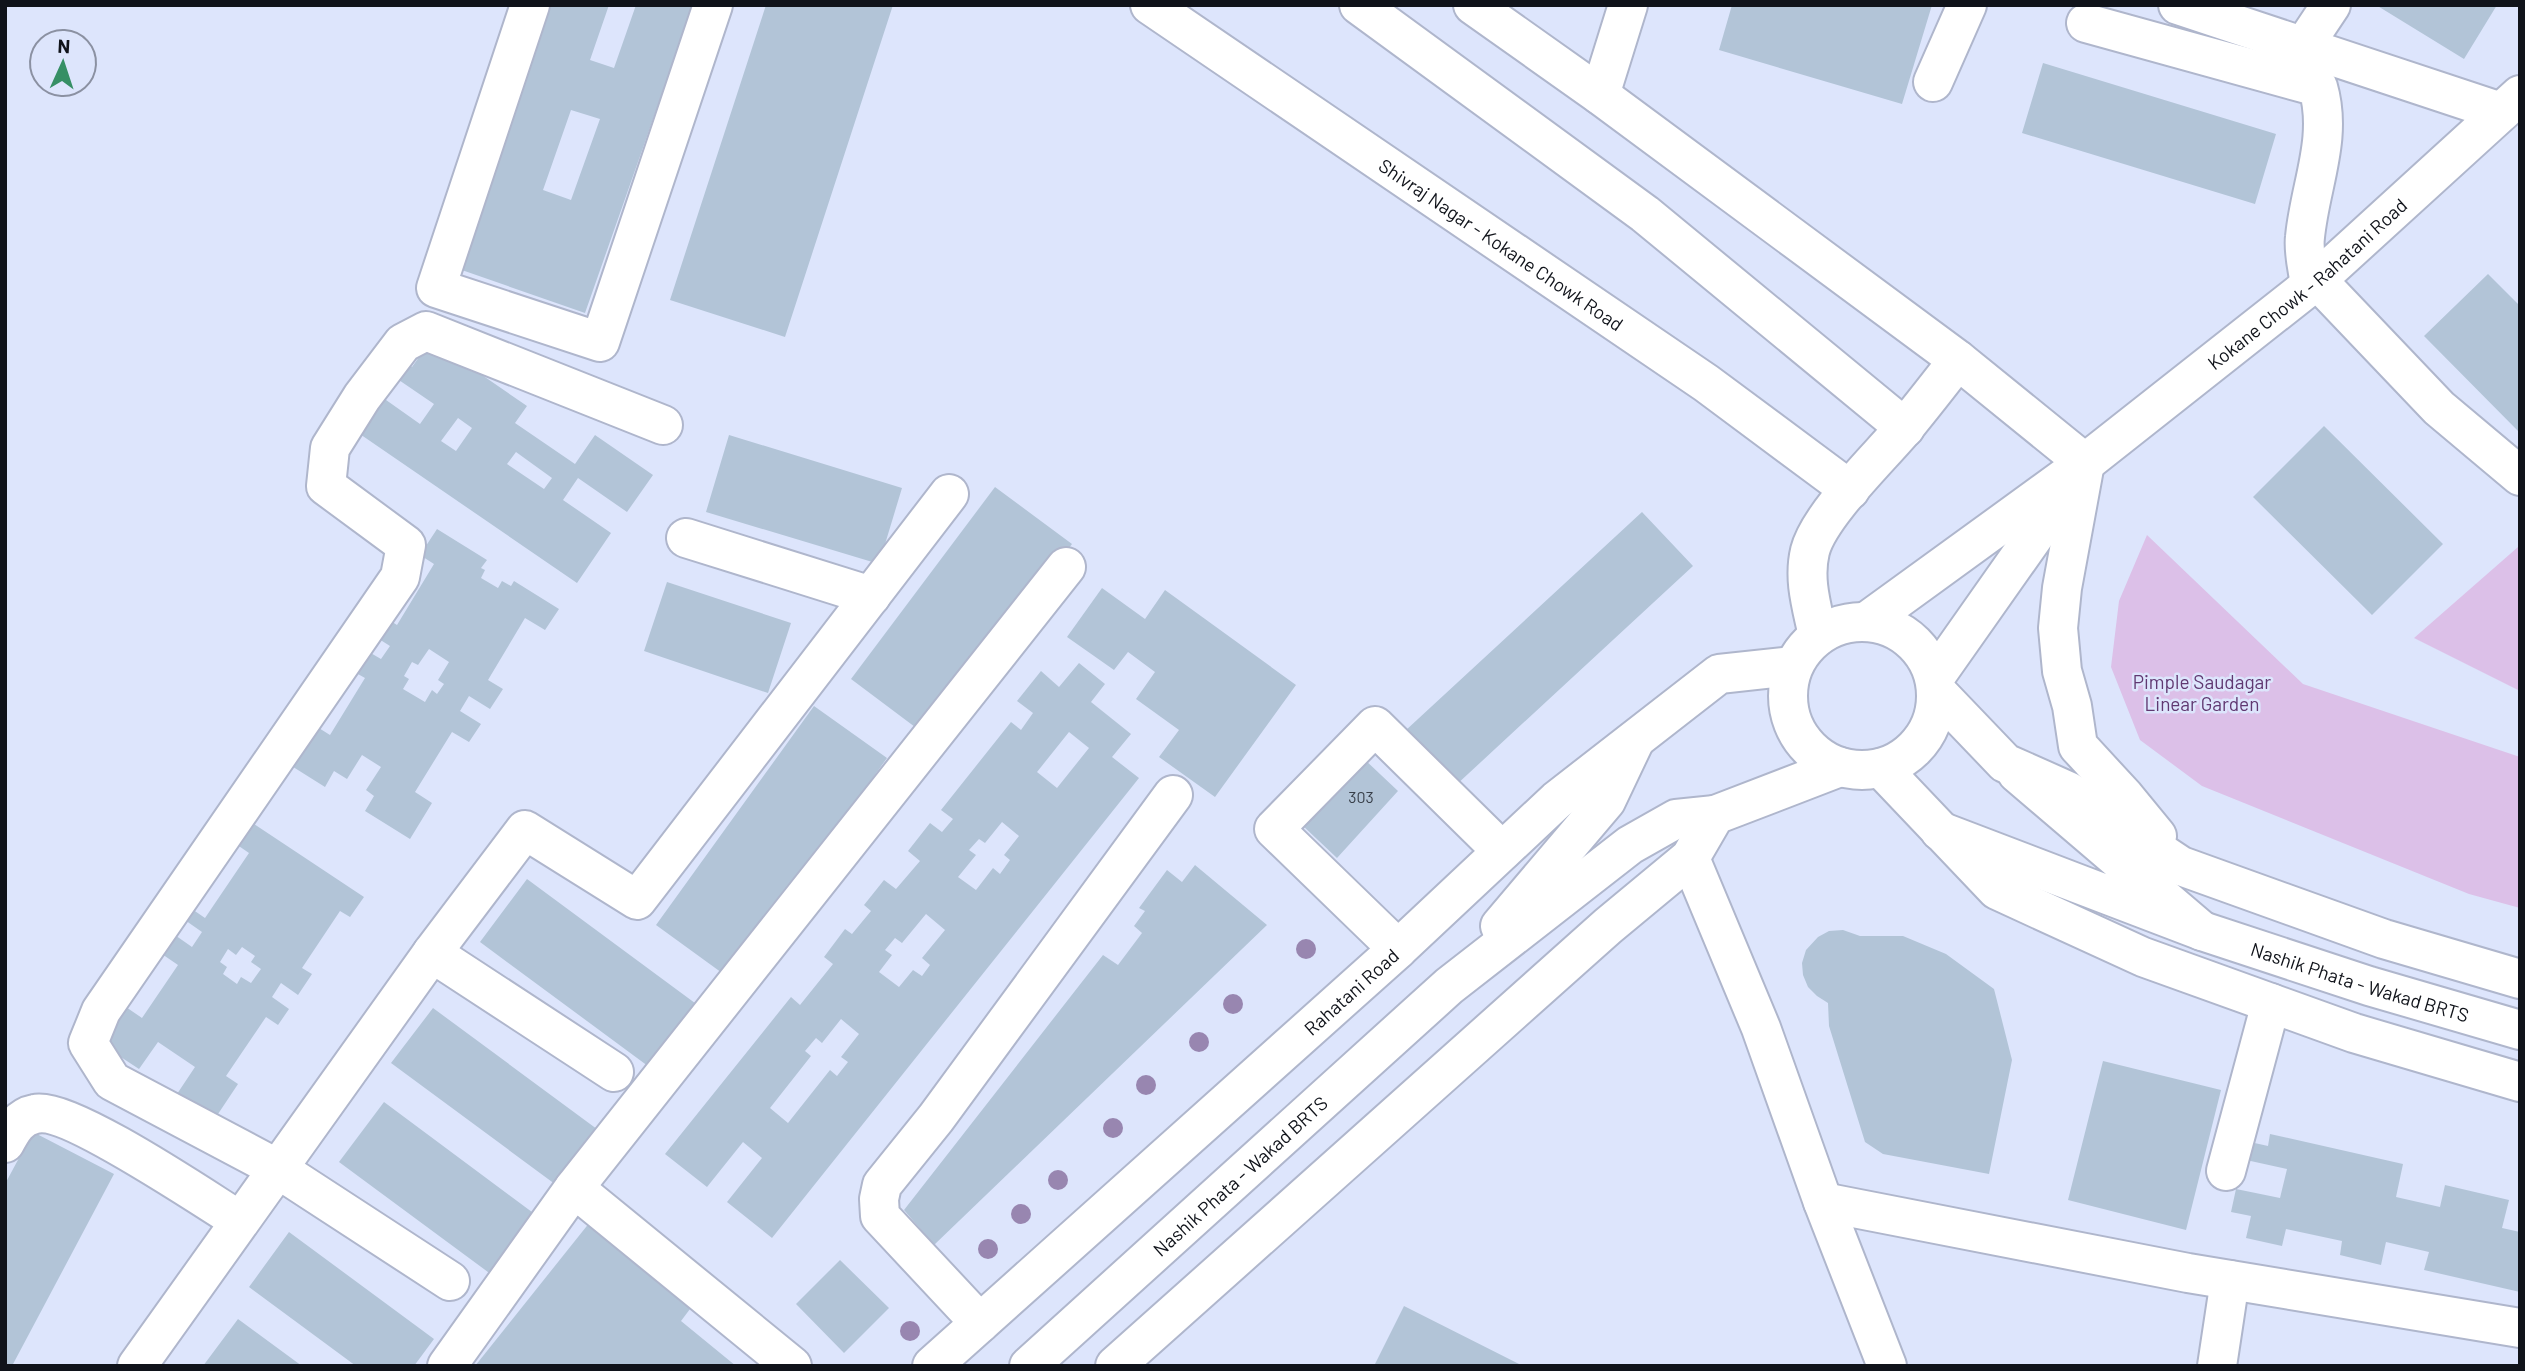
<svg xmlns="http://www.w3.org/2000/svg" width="2525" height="1371" viewBox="0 0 2525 1371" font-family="Barlow,sans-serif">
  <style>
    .green { fill: #dcc0e8 }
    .building { fill: #b2c4d7; fill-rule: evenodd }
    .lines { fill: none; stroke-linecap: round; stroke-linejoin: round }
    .minor-casing { stroke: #afb6cc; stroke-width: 42 }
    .major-casing { stroke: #afb6cc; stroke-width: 42 }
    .minor { stroke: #fff; stroke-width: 38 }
    .major { stroke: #fff; stroke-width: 38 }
    .tree { fill: #9886b0 }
    .labels { text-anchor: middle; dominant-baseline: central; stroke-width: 5; stroke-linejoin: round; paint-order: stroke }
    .number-label { font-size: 16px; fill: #383f49 }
    .street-label { font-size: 19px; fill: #10131a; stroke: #dde5fc }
    .park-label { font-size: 19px; fill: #603871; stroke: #dde5fc }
  </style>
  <rect width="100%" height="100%" fill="#dde5fc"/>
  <path class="green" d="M2147 535 2303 684 2520 757V908L2469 894 2202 786 2140 740 2111 667 2119 601Z
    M2518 547 2520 548V691L2414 638Z"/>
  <path class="building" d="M548 5H609L590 60 614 68 636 5H693L585 313 456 268ZM571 110 600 119 571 200 543 190Z
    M766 5H893L785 337 670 300Z
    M1732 5H1932L1902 104 1719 50Z
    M2376 5H2497L2464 59Z
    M2043 63 2276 134 2255 204 2022 133Z
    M2488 274 2520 306V433L2424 336Z
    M431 340 527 406 515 423 575 464 595 435 653 475 627 512 578 478 563 500 611 533 577 583 354 430 379 395 420 424 434 404 393 376 403 360 412 367ZM458 418 472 428 456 451 441 441ZM516 452 552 478 544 489 507 464Z
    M2324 426 2443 544 2372 615 2253 497Z
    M729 435 902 488 879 564 706 512Z
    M995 487 1072 544 927 736 851 679Z
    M1642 512 1693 566 1455 786 1405 731Z
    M437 529 487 560 481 568 485 570 481 578 498 588 502 581 511 586 514 581 559 609 545 630 525 618 488 680 503 689 490 709 469 696 460 711 481 724 469 742 452 732 415 792 432 803 410 839 365 811 374 796 366 790 381 767 362 755 347 779 334 771 325 787 290 765 314 725 330 735 365 678 349 669 362 648 381 659 390 646 371 634 383 616 397 625 434 564 420 555ZM429 649 449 662 438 680 444 684 437 694 432 690 425 702 403 689 409 679 404 676 412 662 418 665Z
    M667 582 791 623 768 693 644 651Z
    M1102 588 1145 619 1165 590 1296 685 1215 797 1159 757 1179 730 1136 699 1155 672 1128 652 1114 670 1067 637Z
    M1079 663 1105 684 1091 702 1131 734 1112 757 1139 778 772 1238 727 1202 762 1158 743 1142 707 1187 665 1154 791 997 800 1005 833 964 824 957 845 929 852 934 871 911 864 905 884 880 896 889 920 861 908 851 930 823 942 832 953 819 941 810 1011 722 1021 730 1033 713 1017 701 1041 671 1059 687ZM1069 732 1089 748 1057 788 1037 772ZM1002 822 1019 836 1004 855 1010 860 1000 874 993 868 976 890 958 877 976 855 969 850 979 839 985 843ZM926 914 945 930 922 958 930 965 922 976 913 970 899 987 879 972 892 955 885 950 895 938 902 943ZM841 1019 859 1034 841 1057 848 1062 837 1076 830 1070 788 1123 770 1108 811 1056 805 1051 816 1038 822 1043Z
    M814 706 887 758 729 978 656 925Z
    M1363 758 1398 791 1337 858 1301 824Z
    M248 820 364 897 350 917 340 911 302 968 312 974 298 995 281 983 272 997 289 1009 278 1025 266 1017 226 1076 238 1084 214 1120 177 1094 195 1067 158 1042 139 1069 98 1042 123 1005 142 1018 178 965 159 952 172 933 192 947 202 932 182 918 189 907 205 918 249 853 233 842ZM242 947 255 956 251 962 261 969 251 983 241 977 237 984 223 974 227 967 220 962 228 949 236 955Z
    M1195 865 1267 925 934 1245 904 1210 1103 955 1118 965 1142 933 1134 926 1145 911 1139 908 1167 870 1182 882Z
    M527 879 703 1009 656 1072 480 942Z
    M1843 930 1860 936H1903L1946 954 1994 989 2012 1060 1989 1174 1883 1154 1865 1142 1829 1026 1828 1003 1817 996 1808 987 1803 975 1802 963 1806 950 1818 937 1829 931Z
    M433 1008 605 1135 563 1190 391 1063Z
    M2103 1061 2221 1090 2186 1230 2068 1200Z
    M384 1102 536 1215 492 1275 339 1162Z
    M33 1132 114 1174 12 1366H5V1184Z
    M2270 1134 2403 1164 2396 1197 2440 1207 2445 1185 2509 1200 2502 1228 2520 1232V1292L2424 1270 2429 1252 2386 1242 2381 1265 2340 1255 2342 1241 2286 1229 2282 1246 2246 1238 2251 1216 2231 1212 2236 1189 2280 1198 2287 1169 2237 1158 2241 1140 2268 1146Z
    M590 1222 696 1301 681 1321 736 1366H475Z
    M289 1232 434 1339 414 1366H356L249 1287Z
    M840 1260 889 1308 844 1353 796 1304Z
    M1404 1306 1523 1366H1374Z
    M238 1319 302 1366H203Z"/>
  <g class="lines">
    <defs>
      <g id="minor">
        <path d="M530 5 436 288 600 342 713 5"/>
        <path id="s1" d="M1150 5 1706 383 1850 490"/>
        <path d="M1359 5 1645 214 1905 428"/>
        <path d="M1473 5 1600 95 1958 360 2085 463"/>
        <path d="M2178 5 2501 112"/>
        <path d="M2086 23 2318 87C2333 139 2310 185 2305 237 2303 252 2308 270 2310 285"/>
        <path d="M2303 47 2331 5"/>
        <path d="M1933 82 1967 5"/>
        <path d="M1600 95 1628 5"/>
        <path d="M2317 280 2439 408 2520 476"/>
        <path d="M686 538 871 596"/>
        <path id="s2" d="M1866 622 2085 463 2317 280 2520 95"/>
        <path d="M1818 636C1812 607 1803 580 1810 551 1819 515 1880 457 1905 427 1923 405 1941 382 1958 360"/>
        <path d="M1935 677 2068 488"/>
        <path d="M1940 831 2202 931 2017 773"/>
        <path d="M1690 858 1761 1028 1823 1202 1887 1366"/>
        <path d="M1500 926 1606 801 1635 740"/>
        <path id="s3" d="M2202 931 2369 986 2520 1030"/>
        <path d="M1398 949 1274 829 1375 726 1502 851"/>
        <path d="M432 953 614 1072"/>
        <path d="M5 1143C12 1130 19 1117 35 1114 68 1106 206 1200 240 1221"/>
        <path d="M2226 1171 2271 1003"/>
        <path d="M574 1188 1066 567"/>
        <path d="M1823 1202 2188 1273 2520 1328"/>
        <path d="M450 1281 278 1169 112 1081 88 1043 101 1011 400 577 406 545 326 486 330 448 362 397 403 343 426 331 663 425"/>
        <path d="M980 1323 880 1216 879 1199 882 1185 936 1118 1173 795"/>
        <path d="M137 1366 432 953 525 830 637 900 949 494"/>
        <path d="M447 1366 574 1188 792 1366"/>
        <path id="s4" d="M1029 1366 1449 986 1630 845 1676 819 1715 815"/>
        <path d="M2217 1366 2230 1280"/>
      </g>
      <g id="major">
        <path d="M2085 463 2062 588 2058 628 2062 671 2072 706 2078 746 2125 797 2157 836"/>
        <circle cx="1862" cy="696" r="74"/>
        <path d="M1937 692 2005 763 2068 791 2181 866 2384 939 2520 979"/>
        <path d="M1881 768 1997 890 2143 957 2354 1033 2520 1082"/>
        <path id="s5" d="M932 1366 1398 949 1557 800 1719 674 1793 666"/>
        <path d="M1115 1366 1608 926 1690 858 1715 815 1840 767"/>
      </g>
    </defs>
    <use href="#minor" class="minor-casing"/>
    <use href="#major" class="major-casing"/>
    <use href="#minor" class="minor"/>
    <use href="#major" class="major"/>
  </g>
  <g class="tree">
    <circle cx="1306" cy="949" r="10"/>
    <circle cx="1233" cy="1004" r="10"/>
    <circle cx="1199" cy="1042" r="10"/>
    <circle cx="1146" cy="1085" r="10"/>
    <circle cx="1113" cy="1128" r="10"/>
    <circle cx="1058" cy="1180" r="10"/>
    <circle cx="1021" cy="1214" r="10"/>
    <circle cx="988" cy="1249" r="10"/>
    <circle cx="910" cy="1331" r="10"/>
  </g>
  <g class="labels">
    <g class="number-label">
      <text x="1361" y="796">303</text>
    </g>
    <g class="street-label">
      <text stroke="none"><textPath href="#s1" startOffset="425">Shivraj Nagar - Kokane Chowk Road</textPath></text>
      <text stroke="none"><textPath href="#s2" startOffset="556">Kokane Chowk - Rahatani Road</textPath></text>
      <text stroke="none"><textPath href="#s3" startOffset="166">Nashik Phata - Wakad BRTS</textPath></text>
      <text stroke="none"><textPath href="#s5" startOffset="562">Rahatani Road</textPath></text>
      <text stroke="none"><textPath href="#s4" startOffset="284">Nashik Phata - Wakad BRTS</textPath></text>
    </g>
    <g class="park-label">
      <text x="2202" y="681">Pimple Saudagar<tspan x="2202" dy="22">Linear Garden</tspan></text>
    </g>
  </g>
  <rect width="2525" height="1371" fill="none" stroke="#10131a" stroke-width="14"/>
  <g transform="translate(63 63) rotate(3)"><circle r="33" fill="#dde5fc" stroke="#8b91a2" stroke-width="2"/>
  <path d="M0-5L12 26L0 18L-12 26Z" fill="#368f65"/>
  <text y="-10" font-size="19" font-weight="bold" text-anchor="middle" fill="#10131a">N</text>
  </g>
</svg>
